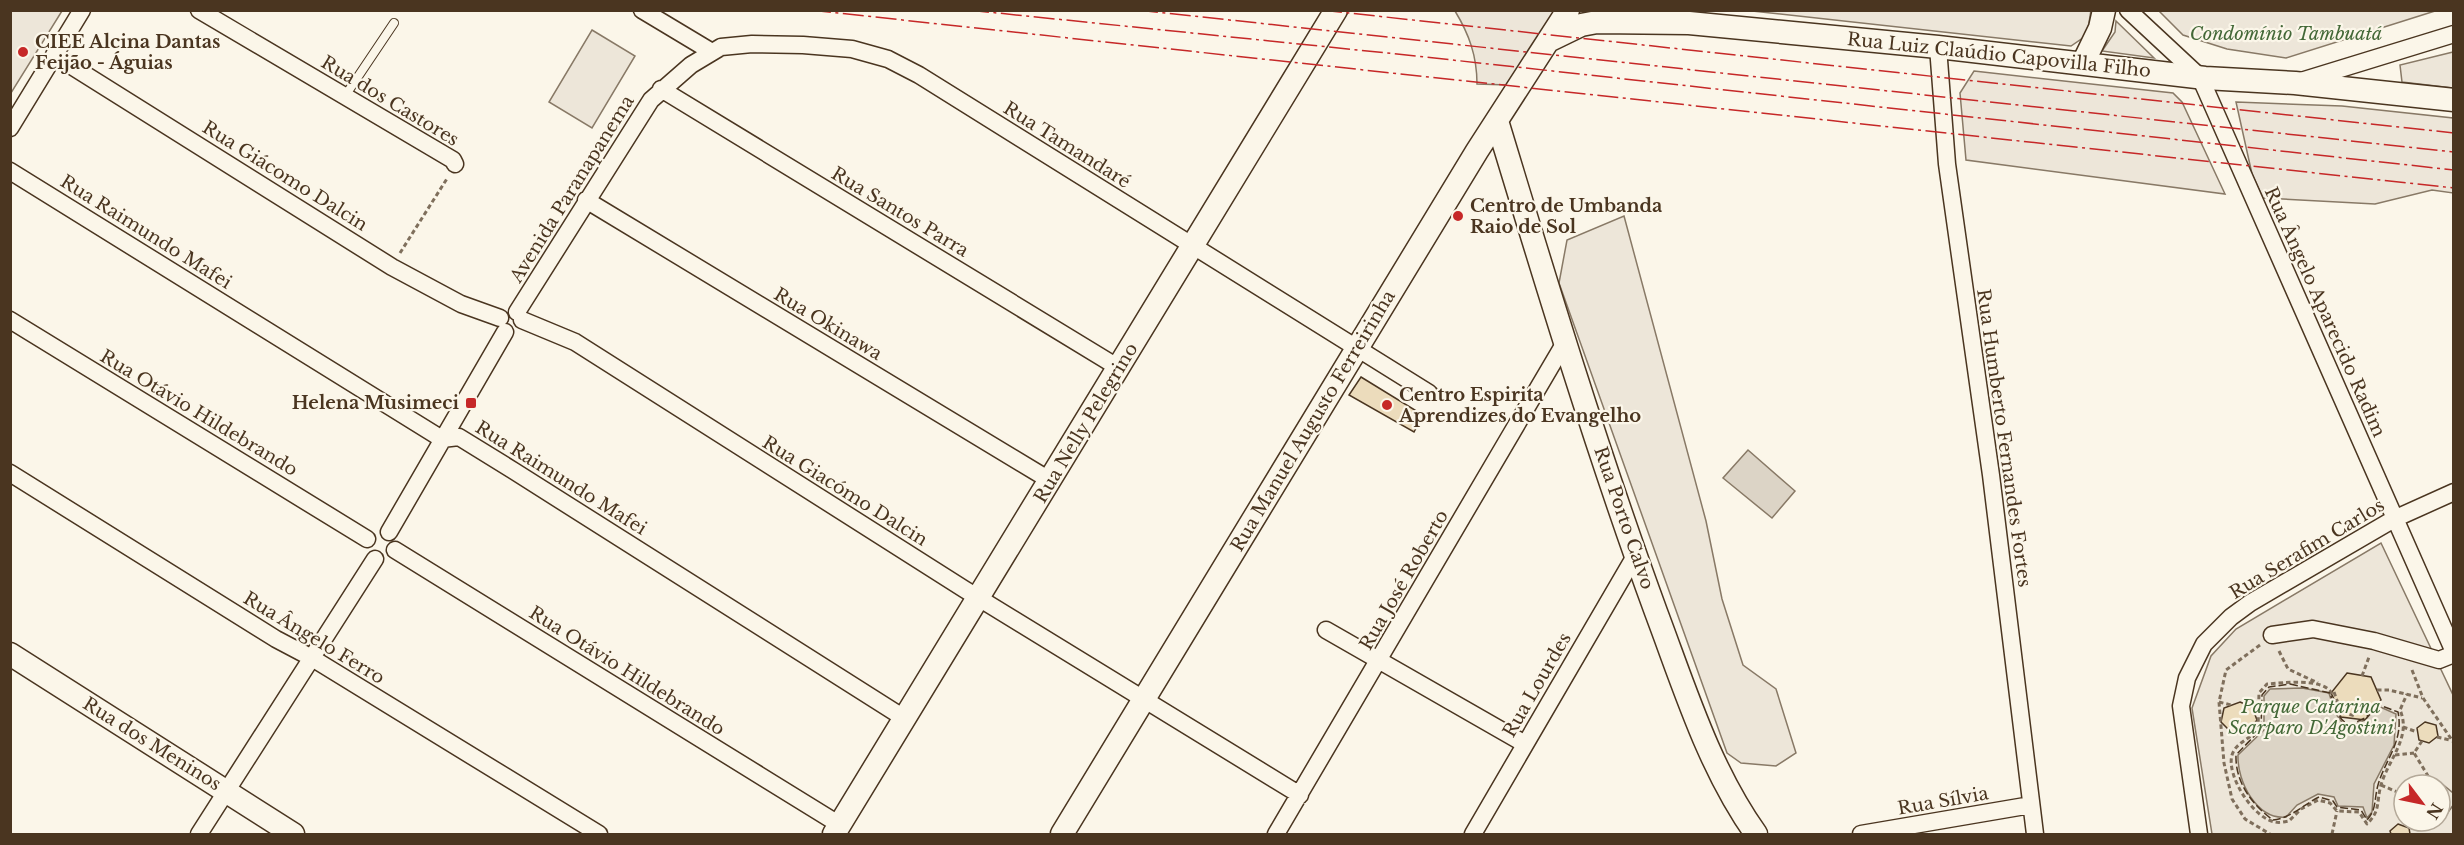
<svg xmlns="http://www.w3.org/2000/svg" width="2464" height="845" viewBox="0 0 2464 845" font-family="'Libre Baskerville',serif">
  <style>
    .green { fill: #ede6d9; stroke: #887966; stroke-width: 1.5; fill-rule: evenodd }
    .parking { fill: #ede7d9; stroke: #887966; stroke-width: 1.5 }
    .water { fill: #dcd4c6; stroke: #887966; stroke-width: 1.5 }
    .building { fill: #ecdcbc; stroke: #4a3520; stroke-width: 1.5 }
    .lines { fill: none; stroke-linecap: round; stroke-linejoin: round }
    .lane-casing { stroke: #4a3520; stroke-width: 10 }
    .street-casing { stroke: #4a3520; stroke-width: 19 }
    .secondary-casing { stroke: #4a3520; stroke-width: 25 }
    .path { stroke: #7f6f5c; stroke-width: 3; stroke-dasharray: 4.5 3; stroke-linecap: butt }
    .lane { stroke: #fbf6e9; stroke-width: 8 }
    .street { stroke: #fbf6e9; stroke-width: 16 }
    .secondary { stroke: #fbf6e9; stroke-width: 22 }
    .fence { stroke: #4a3520; stroke-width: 1.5; stroke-dasharray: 8 3; stroke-linecap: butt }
    .power { stroke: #c62828; stroke-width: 1.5; stroke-dasharray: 21 4.5 3 4.5; stroke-linecap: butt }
    .poi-dot { fill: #c62828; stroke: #fbf6e9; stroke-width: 2 }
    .labels { text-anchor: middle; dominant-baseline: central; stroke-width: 4.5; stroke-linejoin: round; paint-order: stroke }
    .park-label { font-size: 18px; font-style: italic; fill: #436837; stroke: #fbf6e9 }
    .poi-label { font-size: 18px; font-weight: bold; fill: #4a3520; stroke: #fbf6e9; text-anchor: start }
    .street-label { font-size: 18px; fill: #4a3520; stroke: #fbf6e9 }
  </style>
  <rect width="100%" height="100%" fill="#fbf6e9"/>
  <path class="green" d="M11 10 62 11 11 93 10 11Z
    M2091 10 2087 35 2071 46 1752 11Z
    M1455 11H1557L1508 85 1477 84C1477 56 1469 34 1455 11Z
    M2159 11H2435L2286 58 2227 49 2183 35Z
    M2116 21 2154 58 2102 51 2115 32Z
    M592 30 635 56 592 128 549 102Z
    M2453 52V88L2402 82 2400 65Z
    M1974 71 2173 93 2182 102 2225 194 1966 160 1960 93Z
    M2236 102 2342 106 2453 118V193L2432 190 2375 204 2263 198 2252 174Z
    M1624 216 1706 521 1722 599 1743 665 1776 689 1796 753 1776 766 1741 763 1727 753 1559 283 1567 240Z
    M2381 543 2453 695V834H2212L2192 708 2211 656 2236 629ZM2404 785H2440V821H2404Z"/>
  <path class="parking" d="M2441 783 2453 793 2454 804 2446 815 2440 817V785H2431Z"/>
  <path class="water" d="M1748 450 1795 491 1772 518 1723 478Z
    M2302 688 2329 693C2333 706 2336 722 2350 727L2365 720 2378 706 2396 714 2394 745 2374 784 2372 812 2367 818 2363 807 2338 806 2334 797 2318 794 2297 805 2286 817C2257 820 2237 782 2238 755L2264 730V696L2270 689Z"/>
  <path class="building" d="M1361 377 1423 415 1414 432 1349 395Z
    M2347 673 2371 677 2381 700 2365 720 2341 717 2334 699 2331 693Z
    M2240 702 2252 707 2257 720 2248 732 2233 734 2221 722 2224 708Z
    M2425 722 2436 725 2438 736 2429 743 2419 740 2417 728Z
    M2398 824 2409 828 2410 834H2391L2390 831Z"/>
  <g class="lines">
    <defs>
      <path id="lane" d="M345 96 394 23"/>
      <path id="street" d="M199 10 453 160 455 164
        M642 10 712 52
        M2128 10 2200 77 2454 652
        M1938 47 1947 164 1991 475 2035 834
        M54 55 392 267 461 304 500 318
        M2301 81 2454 34
        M661 89 1119 368
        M10 128 82 10
        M10 171 442 439 459 437 514 471 904 718
        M586 200 1051 481
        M517 312 651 100 691 65 721 47 752 44 803 45 852 49 888 59 919 75 1429 393
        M10 320 367 539
        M522 320 575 342 964 589 1300 795
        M10 473 276 639 312 658 599 834
        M389 532 505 332
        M395 550 840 825
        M1326 630 1525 744
        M2272 635 2313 629 2374 641 2439 660 2454 654
        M199 834 375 559
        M1276 834 1564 344
        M1473 834 1635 556
        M1861 834 2031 805
        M2199 834 2181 706 2187 678 2204 644 2231 617 2250 603 2394 519 2454 492"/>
      <path id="secondary" d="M1548 41 1581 25 1597 22 1689 23 1938 47 2205 78 2295 83 2454 100
        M2083 63 2100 28 2104 10
        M1497 121C1547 286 1597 451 1656 612 1685 689 1709 768 1756 834
        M10 654 293 834
        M834 834 1336 10
        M1062 834 1477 151 1568 10"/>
    </defs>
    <use href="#lane" class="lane-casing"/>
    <use href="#street" class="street-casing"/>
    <use href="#secondary" class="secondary-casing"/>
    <path class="path" d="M400 253 448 177
      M2260 645 2226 670 2219 702 2224 763 2232 799 2245 819 2270 834
      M2279 651 2288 669 2318 683
      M2412 670 2423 698 2454 743
      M2362 676 2369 657
      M2377 690H2389L2422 698
      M2334 692 2341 712 2355 716
      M2332 694C2324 677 2283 683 2267 684L2259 693 2258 729C2251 739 2236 742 2232 755 2226 776 2254 819 2275 822 2279 823 2284 822 2289 821L2301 809 2318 800 2330 803 2337 811 2359 812 2367 824C2381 810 2376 803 2381 785 2388 760 2412 737 2400 710L2407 694
      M2219 702 2231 705
      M2403 727 2417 732
      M2437 737 2450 740
      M2422 741 2414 753 2433 784
      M2395 755 2414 753
      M2381 785 2404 795
      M2332 834 2337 811"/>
    <use href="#lane" class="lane"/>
    <use href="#street" class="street"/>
    <use href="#secondary" class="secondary"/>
    <path class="fence" d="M2290 684 2330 693C2334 705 2337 720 2350 725L2365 718 2379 705 2398 712C2404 741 2385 760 2378 785 2374 799 2377 809 2367 820L2361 810 2337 807 2333 801 2319 797C2303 805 2291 818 2273 820 2252 805 2235 782 2236 755L2261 729 2262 695 2269 687Z"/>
    <path class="power" d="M810 10 2454 188
      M968 10 1416 56 2454 170
      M1137 10 2454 152
      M1321 10 2454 133"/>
  </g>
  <g class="poi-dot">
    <circle cx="23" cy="52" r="6"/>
    <circle cx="1458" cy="216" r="6"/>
    <rect x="465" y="397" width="12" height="12" rx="3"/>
    <circle cx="1387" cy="405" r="6"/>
  </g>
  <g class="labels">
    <g class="park-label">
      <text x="2286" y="34">Condomínio Tambuatá</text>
      <text x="2311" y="707">Parque Catarina<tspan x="2311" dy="21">Scarparo D'Agostini</tspan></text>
    </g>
    <g class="poi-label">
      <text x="35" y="42">CIEE Alcina Dantas<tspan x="35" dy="21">Feijão - Águias</tspan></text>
      <text x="1470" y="206">Centro de Umbanda<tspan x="1470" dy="21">Raio de Sol</tspan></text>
      <text x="1399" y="395">Centro Espirita<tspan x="1399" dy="21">Aprendizes do Evangelho</tspan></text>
      <text x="459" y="403" text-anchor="end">Helena Musimeci</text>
    </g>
    <g class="street-label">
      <text transform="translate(1999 55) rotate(6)">Rua Luiz Claúdio Capovilla Filho</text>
      <text transform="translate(390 101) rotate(31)">Rua dos Castores</text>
      <text transform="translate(1067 145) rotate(32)">Rua Tamandaré</text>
      <text transform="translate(285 176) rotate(32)">Rua Giácomo Dalcin</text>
      <text transform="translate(572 189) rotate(-58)">Avenida Paranapanema</text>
      <text transform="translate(900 212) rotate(31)">Rua Santos Parra</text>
      <text transform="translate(146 232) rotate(32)">Rua Raimundo Mafei</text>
      <text transform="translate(2325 312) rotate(66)">Rua Ângelo Aparecido Radim</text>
      <text transform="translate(828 324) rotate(31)">Rua Okinawa</text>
      <text transform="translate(199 413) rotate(31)">Rua Otávio Hildebrando</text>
      <text transform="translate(1313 421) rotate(-59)">Rua Manuel Augusto Ferreirinha</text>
      <text transform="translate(1086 423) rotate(-59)">Rua Nelly Pelegrino</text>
      <text transform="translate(2004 438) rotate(82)">Rua Humberto Fernandes Fortes</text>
      <text transform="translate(561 478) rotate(32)">Rua Raimundo Mafei</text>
      <text transform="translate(845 491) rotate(32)">Rua Giacómo Dalcin</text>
      <text transform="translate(1624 518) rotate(71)">Rua Porto Calvo</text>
      <text transform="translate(2307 549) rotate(-31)">Rua Serafim Carlos</text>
      <text transform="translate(1404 580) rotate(-60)">Rua José Roberto</text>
      <text transform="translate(314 638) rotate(31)">Rua Ângelo Ferro</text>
      <text transform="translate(627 671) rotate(32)">Rua Otávio Hildebrando</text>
      <text transform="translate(1537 685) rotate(-60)">Rua Lourdes</text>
      <text transform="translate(152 744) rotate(32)">Rua dos Meninos</text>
      <text transform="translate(1943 801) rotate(-10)">Rua Sílvia</text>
    </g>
  </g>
  <rect width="2464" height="845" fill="none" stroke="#4a3520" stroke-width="24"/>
  <g transform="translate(2422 803) rotate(122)"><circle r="28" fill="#fbf6e9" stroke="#b4a999" stroke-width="1.5"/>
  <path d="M0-4.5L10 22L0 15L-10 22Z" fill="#c62828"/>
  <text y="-9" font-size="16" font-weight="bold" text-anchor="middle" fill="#4a3520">N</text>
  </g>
</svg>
